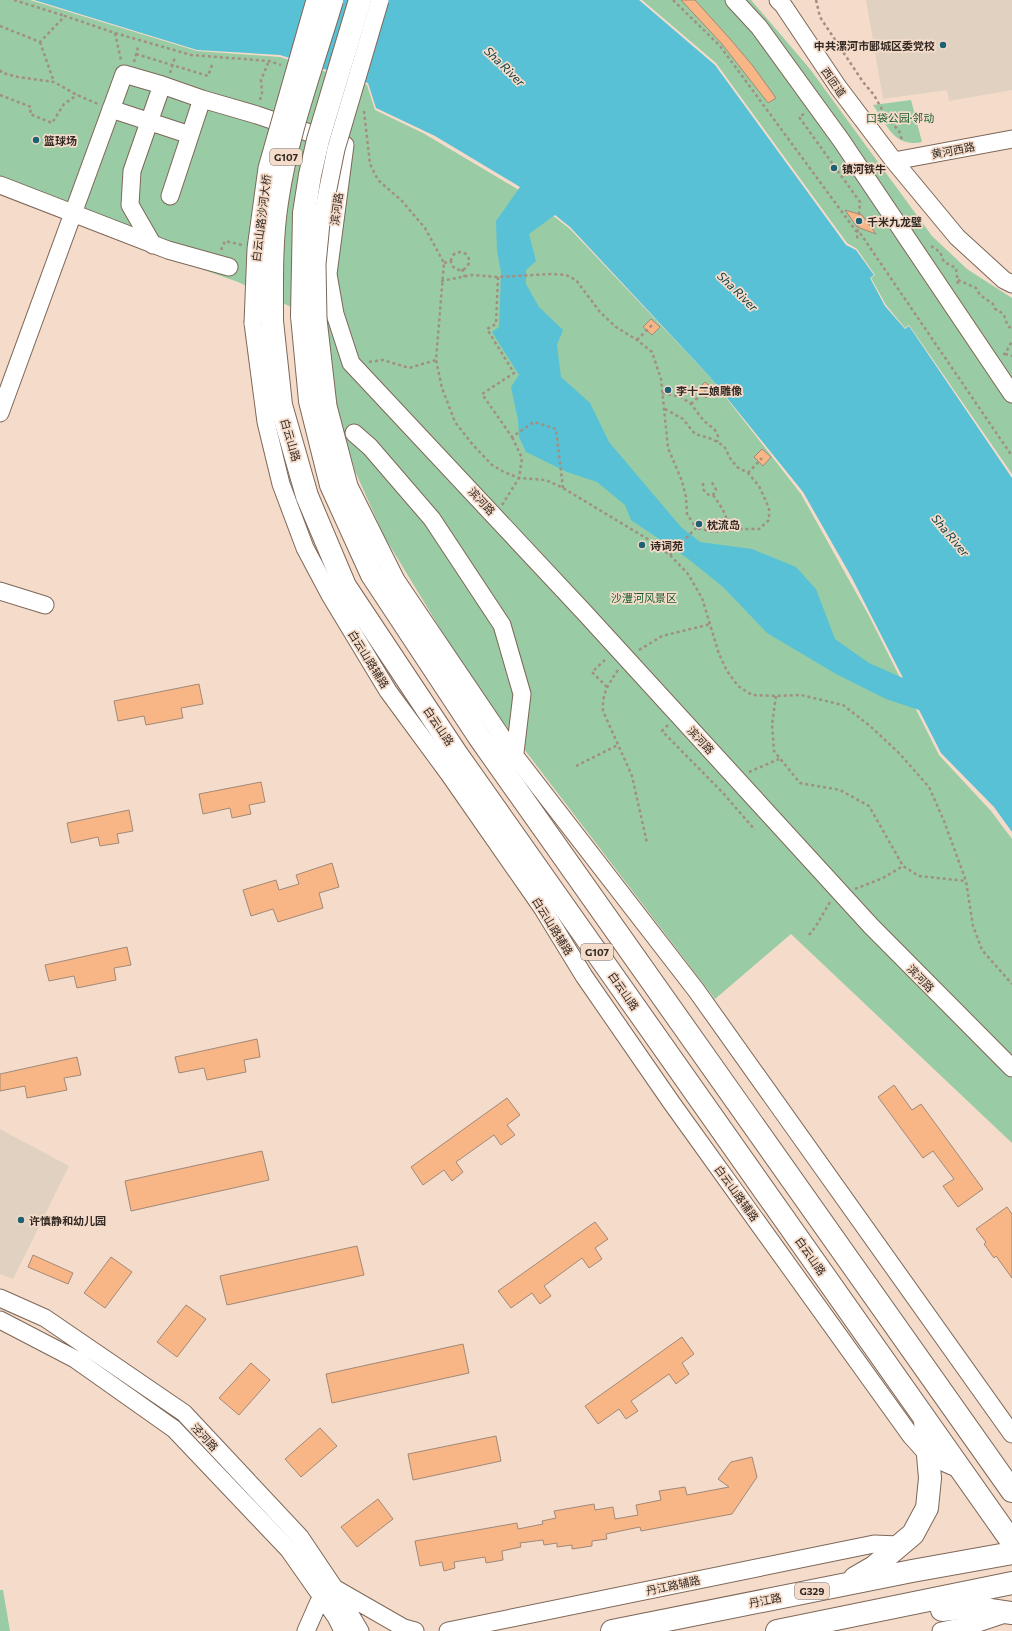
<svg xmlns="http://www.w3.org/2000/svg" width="1012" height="1631" viewBox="0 0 1012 1631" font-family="Commissioner,'Noto Sans SC',sans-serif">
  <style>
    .education { fill: #e1d1c0 }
    .green { fill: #99cca4 }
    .water { fill: #59c1d5; fill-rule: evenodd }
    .building { fill: #f8b585; stroke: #a08979 }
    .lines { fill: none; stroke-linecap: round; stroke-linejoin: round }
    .minor-casing { stroke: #7d6758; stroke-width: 19 }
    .highway-casing { stroke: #7d6758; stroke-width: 24 }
    .path { stroke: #a18f82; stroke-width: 2.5; stroke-dasharray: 3 3; stroke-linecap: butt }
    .minor { stroke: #fff; stroke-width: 17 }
    .highway { stroke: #fff; stroke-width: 22 }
    .minor-bridge-casing { stroke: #7d6758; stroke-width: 19; stroke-linecap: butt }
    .highway-bridge-casing { stroke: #7d6758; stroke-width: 24; stroke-linecap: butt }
    .minor-bridge { stroke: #fff; stroke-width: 17 }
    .highway-bridge { stroke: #fff; stroke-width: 22 }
    .poi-dot { fill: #1e6174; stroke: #f5dcca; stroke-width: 1.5 }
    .labels { text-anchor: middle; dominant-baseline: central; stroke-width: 3.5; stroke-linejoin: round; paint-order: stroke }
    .shield { fill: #f5dcca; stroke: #6e5f56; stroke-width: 1 }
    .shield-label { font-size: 10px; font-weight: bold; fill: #342a24 }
    .poi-label { font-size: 11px; font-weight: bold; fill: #342a24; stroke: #f5dcca; text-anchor: start }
    .street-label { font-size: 11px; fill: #342a24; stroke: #f5dcca }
    .park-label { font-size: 11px; fill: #115c2d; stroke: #f5dcca }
    .water-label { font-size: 12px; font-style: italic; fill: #0c3d46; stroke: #f5dcca }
  </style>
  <rect width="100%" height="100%" fill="#f5dcca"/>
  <path class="education" d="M866 0H1012V90L949 101 947 90 883 99Z
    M0 1129 69 1166 13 1279 0 1274Z"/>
  <path class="green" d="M0 0H30L197 51 280 57 367 85 375 110 423 133 524 193 570 229 710 377 801 494 868 614 939 755 991 811 1012 839V1143L791 934 715 999 472 681 384 536 355 471 336 403 323 322 238 282 162 255 0 192Z
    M642 0H751L810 69 932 236 967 269 1012 298V474L909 325 905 328 886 305 871 278 875 275 857 249 847 243 716 63Z
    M911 100 922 142C894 148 887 125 873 105Z
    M0 1590H3L10 1631H0Z"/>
  <path class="water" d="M34 0H639L715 65 846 245 856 250 874 275 870 278 885 306 905 329 909 326 1012 478V832L994 807 941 753 919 710 886 699 836 674 767 633 723 587 687 558 631 520 625 505 597 482 567 472 526 452 519 437 518 420 511 387 519 375 492 332 499 327 501 272 497 251 496 221 520 187 435 136 376 108 368 83 280 55 197 50ZM555 215 570 227 710 377 803 492 852 578 903 678 869 663 835 639 816 589 796 567 752 549 700 542 681 527 609 442 590 403 561 377 557 345 563 330 539 307 526 284V270L536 261 529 234Z"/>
  <path class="building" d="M681 0H695L731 40 753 66 776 98 768 103 722 44Z
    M845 210 862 215 876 234 857 227Z
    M651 319 660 327 652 335 643 327Z
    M705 382 714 390 706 398 697 390Z
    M762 449 771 457 763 466 754 457Z
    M199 684 203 704 181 708 183 718 146 725 144 716 118 721 114 701Z
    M261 782 265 802 249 805 251 814 232 818 230 808 203 814 199 794Z
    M129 810 133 831 117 834 119 843 100 846 98 837 71 843 67 823Z
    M332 863 339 887 319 893 323 908 278 922 273 909 251 916 243 890 276 880 279 890 299 884 296 875Z
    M127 947 131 965 114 968 116 980 77 988 74 976 49 981 45 965Z
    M257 1039 260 1057 244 1060 246 1072 207 1080 204 1068 179 1073 175 1057Z
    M77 1057 81 1075 64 1078 67 1090 27 1098 25 1086 0 1091V1074Z
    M894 1085 912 1110 921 1104 983 1189 958 1207 943 1186 954 1179 933 1151 923 1158 878 1097Z
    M507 1098 520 1115 507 1125 515 1135 501 1145 494 1135 456 1162 463 1172 452 1181 444 1170 423 1185 411 1167Z
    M262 1151 269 1180 131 1211 125 1181Z
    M1007 1207 1012 1214V1278L996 1256 994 1258 984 1244 986 1242 976 1229Z
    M595 1222 608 1239 595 1248 602 1259 589 1268 582 1258 544 1286 551 1296 540 1304 532 1293 511 1308 498 1291Z
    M357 1246 364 1275 227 1305 220 1276Z
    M33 1255 73 1273 68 1284 28 1267Z
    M111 1257 132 1272 105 1308 84 1293Z
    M186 1305 206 1319 177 1357 157 1342Z
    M682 1337 694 1354 682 1363 689 1374 676 1384 669 1374 631 1401 638 1411 626 1419 619 1409 598 1424 585 1406Z
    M463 1344 469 1373 332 1403 326 1374Z
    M251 1363 270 1380 239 1415 219 1398Z
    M320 1428 337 1446 301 1477 285 1459Z
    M496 1436 501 1461 413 1480 408 1454Z
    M752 1457 757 1477 732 1514 641 1531 640 1527 606 1534 607 1539 592 1541V1546L572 1549V1545L557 1547V1543L544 1545 543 1540 520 1543 521 1547 502 1551 503 1560 486 1563 485 1557 454 1562 455 1568 444 1571 442 1562 420 1566 415 1541 517 1523 518 1529 543 1524 542 1521 556 1518 554 1511 594 1504 595 1510 613 1507 615 1519 638 1515 636 1505 661 1500 659 1491 685 1487 687 1495 729 1487 718 1479 731 1462Z
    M378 1499 393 1519 357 1547 341 1527Z"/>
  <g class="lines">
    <defs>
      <path id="minor" d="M734 0 759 27 841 140 1012 394
        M778 0 783 5 838 87 894 161 957 237 1004 280 1012 284
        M111 109 190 135
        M894 161 1012 139
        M0 185 168 250 229 267
        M170 196 202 99
        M153 245 130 205 132 171 162 85 202 99 257 115 345 145 328 274 335 314 351 363 584 612 871 926 1012 1068
        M318 319 328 406 349 486 396 580 515 756 696 990 1012 1434
        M253 323 266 422 281 484 305 548 330 595 388 691 449 774 543 909 584 976 671 1102 911 1436 929 1456 961 1470
        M0 413 124 74 162 85
        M354 433 370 447 432 519 502 625 522 694 514 761
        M0 591 45 605
        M0 1298 45 1318 184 1413 300 1537 335 1589 360 1631
        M0 1320 75 1359 174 1429 289 1550 336 1617 343 1631
        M336 1589 404 1628 415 1631
        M306 1631 321 1597
        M448 1631 874 1544 899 1545
        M941 1631 975 1624 1008 1613"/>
      <path id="highway" d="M302 316 310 401 331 485 372 575 479 737 1012 1491
        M272 321 281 405 307 496 345 586 456 753 1012 1542
        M855 1578 874 1567 913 1534 927 1508 930 1478 925 1421
        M942 1610 970 1607 1012 1613
        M612 1631 912 1571 1012 1553
        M777 1631 1012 1583"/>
    </defs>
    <use href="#minor" class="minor-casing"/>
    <use href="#highway" class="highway-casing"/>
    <path class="path" d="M14 0 65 16
      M673 0 720 46 856 231 860 233 1012 456
      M816 0 820 17 863 82 874 95 885 115 899 131 902 140
      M0 26 40 42 65 16 115 33 191 55 269 61 281 65
      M115 33 121 60
      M40 42 54 82
      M136 54 208 76 212 65
      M134 62 138 47
      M0 70 2 73 18 77 54 82 77 95 98 104
      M170 73 175 57
      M0 95 31 107 30 114 52 123 64 104 77 95
      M260 100 262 93 261 80 269 61
      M364 111 370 164 378 180 402 201 425 228 444 263 436 360 442 388 455 422 473 445 492 465 504 472 519 478 546 480 563 488 646 538 670 555 688 574 702 598 719 654 727 671 738 686 752 695 776 696 801 695 843 705 870 726 898 752 929 787 944 821 966 881 973 926 982 950 1012 984
      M804 114 799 117 860 202 857 239
      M931 246 940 252 944 262 956 268 958 285
      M221 250 225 241 242 245
      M451 261a9 9 0 1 1 18 0a9 9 0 1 1-18 0Z
      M444 263 451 261
      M462 269 465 277
      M498 277 496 324 487 329 514 373 482 394 512 437 534 422 556 429 563 488
      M958 280 976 288 980 295 993 304 995 309C1004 313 1005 316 1007 325L1012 329
      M441 281 472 275 498 277 552 274 566 275 576 280 600 312 616 327 637 340 652 352 661 379 668 448 682 481 686 497 687 514 696 528 670 555
      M637 340 653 324
      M1003 354H1005L1012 341
      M1005 354 1012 356
      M369 362 383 360 409 368 436 360
      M662 393 681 397 691 404 704 421 715 430 718 436 717 442
      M691 404 706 390
      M665 409 683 419 695 434 712 439 724 446 730 458 737 467 748 473 759 486 769 508V520L759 529H741L714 532 696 528
      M748 473 762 458
      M703 483V489C706 493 708 496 713 495L716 490 714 485 711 482
      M713 495C722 508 728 515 727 530
      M502 505 519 478 522 458 512 437
      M639 650 662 636 711 624
      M618 670C608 685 602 693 603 711L632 776 647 843
      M607 687 592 672 607 658
      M776 696 772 724 774 751 800 783 840 790 869 806 903 866 919 876 966 881
      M668 725 662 731 723 793 755 830
      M576 766 618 745
      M749 772 779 759
      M855 889 883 878 903 866
      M809 935 816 926 830 902"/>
    <use href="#minor" class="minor"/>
    <use href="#highway" class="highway"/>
    <defs>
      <path id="minor-bridge" d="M318 319 317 264 321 223 336 149 380 0
        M253 323 256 249 267 168 315 0"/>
      <path id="highway-bridge" d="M302 316 304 213 310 175 318 140 360 0
        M272 321C272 281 271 241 277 202 287 133 312 67 332 0"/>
    </defs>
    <use href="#minor-bridge" class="minor-bridge-casing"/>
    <use href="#highway-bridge" class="highway-bridge-casing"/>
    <use href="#minor-bridge" class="minor-bridge"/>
    <use href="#highway-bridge" class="highway-bridge"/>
  </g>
  <g class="poi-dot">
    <circle cx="943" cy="45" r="4"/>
    <circle cx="36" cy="140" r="4"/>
    <circle cx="834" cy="168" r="4"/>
    <circle cx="859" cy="221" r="4"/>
    <circle cx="668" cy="390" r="4"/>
    <circle cx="699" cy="524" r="4"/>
    <circle cx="642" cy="545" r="4"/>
    <circle cx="21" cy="1220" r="4"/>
  </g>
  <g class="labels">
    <g class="shield">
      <rect x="270" y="149" width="32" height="16" rx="3"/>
      <rect x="581" y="944" width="32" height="16" rx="3"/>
      <rect x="795" y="1583" width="34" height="16" rx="3"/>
    </g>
    <g class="shield-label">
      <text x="286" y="157">G107</text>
      <text x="597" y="952">G107</text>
      <text x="812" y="1591">G329</text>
    </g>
    <g class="poi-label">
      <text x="935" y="45" text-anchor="end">中共漯河市郾城区委党校</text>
      <text x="44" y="140">篮球场</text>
      <text x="842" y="168">镇河铁牛</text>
      <text x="867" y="221">千米九龙壁</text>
      <text x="676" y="390">李十二娘雕像</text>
      <text x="707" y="524">枕流岛</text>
      <text x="650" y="545">诗词苑</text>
      <text x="29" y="1220">许慎静和幼儿园</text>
    </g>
    <g class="street-label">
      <text transform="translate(834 82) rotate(55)">西匝道</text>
      <text transform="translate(953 150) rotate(-11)">黄河西路</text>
      <text transform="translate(336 209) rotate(-82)">滨河路</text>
      <text transform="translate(261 218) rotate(-83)">白云山路沙河大桥</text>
      <text transform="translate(291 440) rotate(74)">白云山路</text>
      <text transform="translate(482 501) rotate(47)">滨河路</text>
      <text transform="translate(369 659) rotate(58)">白云山路辅路</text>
      <text transform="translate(439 726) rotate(56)">白云山路</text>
      <text transform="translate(701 740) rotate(47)">滨河路</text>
      <text transform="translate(553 926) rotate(58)">白云山路辅路</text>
      <text transform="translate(921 978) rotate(46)">滨河路</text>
      <text transform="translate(624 991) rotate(55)">白云山路</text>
      <text transform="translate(737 1193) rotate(54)">白云山路辅路</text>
      <text transform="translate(811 1256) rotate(55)">白云山路</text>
      <text transform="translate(205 1437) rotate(47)">泾河路</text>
      <text transform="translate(673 1585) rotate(-12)">丹江路辅路</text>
      <text transform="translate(765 1600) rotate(-11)">丹江路</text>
    </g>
    <g class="park-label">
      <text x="900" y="117">口袋公园·邻动</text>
      <text x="644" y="597">沙澧河风景区</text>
    </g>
    <g class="water-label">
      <text transform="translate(505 66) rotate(44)">Sha River</text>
      <text transform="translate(738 291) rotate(44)">Sha River</text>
      <text transform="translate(951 535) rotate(50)">Sha River</text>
    </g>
  </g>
</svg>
